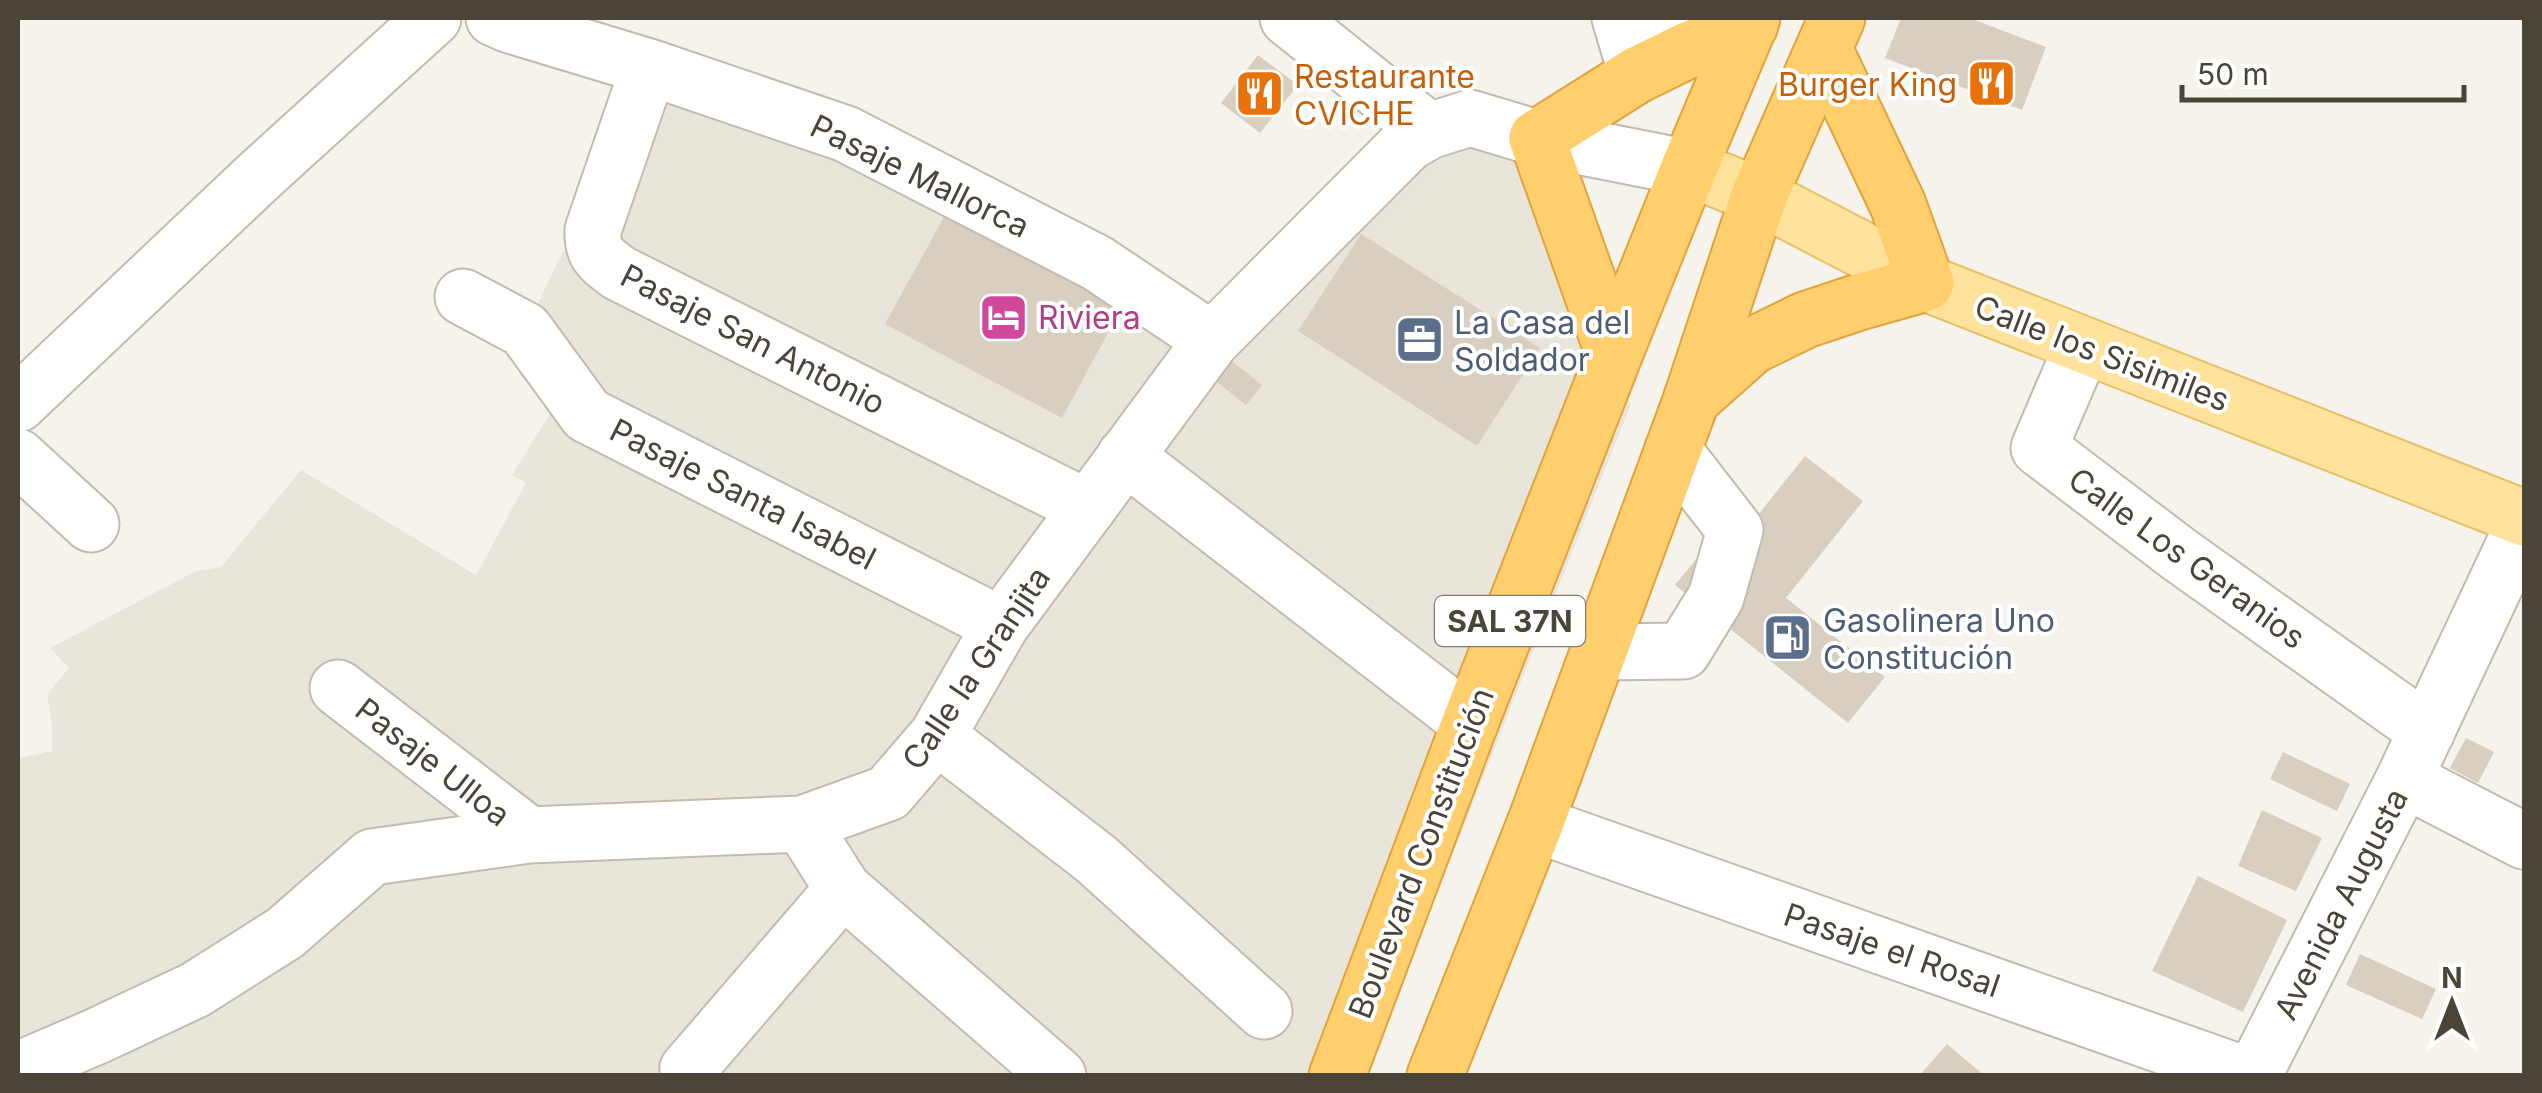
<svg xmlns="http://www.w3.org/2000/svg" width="2542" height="1093" viewBox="0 0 2542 1093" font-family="Inter,sans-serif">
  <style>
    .residential { fill: #eae5da }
    .building { fill: #d8cfc1 }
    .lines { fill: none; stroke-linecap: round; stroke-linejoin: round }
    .minor-casing { stroke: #c2bbae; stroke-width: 59 }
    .major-casing { stroke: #e6c16a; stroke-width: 59 }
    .highway-casing { stroke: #e0a43c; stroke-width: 59 }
    .minor { stroke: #fff; stroke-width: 55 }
    .major { stroke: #ffe39c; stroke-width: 55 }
    .highway { stroke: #ffcf6e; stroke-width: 55 }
    .labels { text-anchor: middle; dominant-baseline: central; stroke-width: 8; stroke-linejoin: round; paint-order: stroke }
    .shield { fill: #fff; stroke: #817c74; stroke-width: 2.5 }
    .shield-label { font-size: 30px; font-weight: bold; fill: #4b4439 }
    .food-label { font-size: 32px; fill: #c56008; stroke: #fff; text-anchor: start }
    .street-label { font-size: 32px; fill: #4b4439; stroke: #fff }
    .hotel-label { font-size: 32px; fill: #b23c85; stroke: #fff; text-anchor: start }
    .service-label { font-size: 32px; fill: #4e5e75; stroke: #fff; text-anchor: start }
  </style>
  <rect width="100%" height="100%" fill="#f6f3ec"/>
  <path class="residential" d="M651 51 1209 330 1420 130 1533 129 1631 404 1365 1075 18 1076V758L52 751V726L47 694 69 668 50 648 196 571 221 567 301 470 476 575 526 483 512 475 563 393 525 330 562 253 582 245Z"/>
  <path class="building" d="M1901 18H1969L2046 47 2022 110 1885 58Z
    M1258 55 1298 85 1260 133 1221 103Z
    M945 215 1121 309 1062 418 885 324Z
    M1361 234 1540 348 1477 446 1298 331Z
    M1224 355 1262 385 1246 405 1208 375Z
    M1805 456 1863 501 1786 598 1885 677 1848 723 1675 585 1719 531 1734 545Z
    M2466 738 2494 752 2478 783 2450 768Z
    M2283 752 2350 784 2337 811 2270 779Z
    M2262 810 2322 838 2296 891 2238 866Z
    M2198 876 2287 920 2243 1012 2152 971Z
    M2360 954 2436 989 2422 1019 2346 985Z
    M1947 1044 1985 1076H1919Z"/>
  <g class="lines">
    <defs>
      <path id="minor" d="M494 18 510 25 649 67 846 134 1097 263 1212 340
        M1288 18 1429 131
        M1620 18 1637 75
        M1673 18 1688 50
        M649 67 593 230C592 255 601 259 619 273L1088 508
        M463 297 525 330 587 415 1001 625
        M2083 345 2039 448 2180 555 2427 731
        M18 404 258 177 433 18
        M1125 456 1470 723
        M18 457 91 524
        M1598 652 1683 651 1716 597 1735 530 1673 450
        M338 688 529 835
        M937 736 1096 859 1264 1011
        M2404 779 2524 841
        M802 824 843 889 1058 1076
        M1535 824 2249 1076
        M18 1070 97 1036 195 990 285 933 372 857 529 835 802 824 888 793 937 736 1001 625 1212 340 1408 143 1429 131 1470 118 1537 138 1689 168
        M690 1076 688 1069 843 889
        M2253 1076 2404 779 2524 524"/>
      <path id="major" d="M1689 168 1759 196 1926 283 2524 518"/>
      <path id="highway" d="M1614 355 1537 138 1637 75 1688 50 1750 25
        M1691 400 1752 346 1805 320 1862 301 1926 283 1898 205 1824 49
        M1337 1076 1470 723 1614 355 1689 168 1752 18
        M1435 1076 1535 824 1691 401 1759 196 1837 18"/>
    </defs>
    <use href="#minor" class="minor-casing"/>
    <use href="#major" class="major-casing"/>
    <use href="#highway" class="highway-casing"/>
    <use href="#minor" class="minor"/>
    <use href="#major" class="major"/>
    <use href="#highway" class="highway"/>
  </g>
  <defs>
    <symbol id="restaurant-square" viewBox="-11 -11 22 22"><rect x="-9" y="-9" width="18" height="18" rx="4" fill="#e8710a" stroke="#fff"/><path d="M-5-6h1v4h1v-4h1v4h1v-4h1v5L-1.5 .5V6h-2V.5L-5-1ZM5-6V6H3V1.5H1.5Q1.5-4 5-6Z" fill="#fff"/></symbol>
    <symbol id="hotel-square" viewBox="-11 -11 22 22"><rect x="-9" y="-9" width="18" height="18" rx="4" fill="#d1479c" stroke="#fff"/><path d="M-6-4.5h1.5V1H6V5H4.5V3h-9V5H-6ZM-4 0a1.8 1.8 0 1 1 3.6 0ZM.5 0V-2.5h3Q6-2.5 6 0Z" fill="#fff"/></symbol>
    <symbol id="office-square" viewBox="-11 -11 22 22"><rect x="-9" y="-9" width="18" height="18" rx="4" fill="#5c6f8a" stroke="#fff"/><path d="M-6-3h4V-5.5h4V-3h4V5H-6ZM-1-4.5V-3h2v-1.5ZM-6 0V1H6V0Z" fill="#fff"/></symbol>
    <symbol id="fuel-square" viewBox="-11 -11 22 22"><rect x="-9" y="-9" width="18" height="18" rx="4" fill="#5c6f8a" stroke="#fff"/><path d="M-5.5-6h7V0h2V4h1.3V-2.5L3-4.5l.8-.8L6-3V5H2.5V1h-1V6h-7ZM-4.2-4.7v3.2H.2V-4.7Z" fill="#fff"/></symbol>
  </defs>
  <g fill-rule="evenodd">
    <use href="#restaurant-square" x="1964" y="56" width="55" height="55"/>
    <use href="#restaurant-square" x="1232" y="66" width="55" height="55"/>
    <use href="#hotel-square" x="976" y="290" width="55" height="55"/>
    <use href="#office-square" x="1392" y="312" width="55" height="55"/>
    <use href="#fuel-square" x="1760" y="610" width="55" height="55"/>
  </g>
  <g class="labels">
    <rect class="shield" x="1435" y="596" width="150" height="50" rx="8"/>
    <g class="shield-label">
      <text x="1510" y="621">SAL 37N</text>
    </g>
    <g class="food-label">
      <text x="1294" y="76">Restaurante<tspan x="1294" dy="37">CVICHE</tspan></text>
      <text x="1957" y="84" text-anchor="end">Burger King</text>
    </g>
    <g class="street-label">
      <text transform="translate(920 176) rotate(26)">Pasaje Mallorca</text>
      <text transform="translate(753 339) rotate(27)">Pasaje San Antonio</text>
      <text transform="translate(2102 353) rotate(21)">Calle los Sisimiles</text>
      <text transform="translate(743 494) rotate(27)">Pasaje Santa Isabel</text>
      <text transform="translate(2187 558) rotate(36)">Calle Los Geranios</text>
      <text transform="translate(976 668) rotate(-56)">Calle la Granjita</text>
      <text transform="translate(433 762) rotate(38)">Pasaje Ulloa</text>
      <text transform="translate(1421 853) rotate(-69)">Boulevard Constitución</text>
      <text transform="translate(2341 904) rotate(-63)">Avenida Augusta</text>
      <text transform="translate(1892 950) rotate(19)">Pasaje el Rosal</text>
    </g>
    <g class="hotel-label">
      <text x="1038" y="317">Riviera</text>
    </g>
    <g class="service-label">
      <text x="1454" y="322">La Casa del<tspan x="1454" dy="37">Soldador</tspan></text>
      <text x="1823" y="620">Gasolinera Uno<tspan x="1823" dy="37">Constitución</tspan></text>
    </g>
  </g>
  <rect width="2542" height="1093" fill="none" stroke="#4b4439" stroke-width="40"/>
  <g transform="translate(2452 1003)" stroke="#ffffff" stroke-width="8" paint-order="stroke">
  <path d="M0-8L18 38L0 25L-18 38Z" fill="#4b4439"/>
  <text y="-15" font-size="28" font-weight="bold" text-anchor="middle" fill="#4b4439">N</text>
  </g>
  <path d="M2182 85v15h282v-15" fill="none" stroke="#4b4439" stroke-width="5"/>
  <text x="2197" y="85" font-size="30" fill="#4b4439" stroke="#ffffff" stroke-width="8" paint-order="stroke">50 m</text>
</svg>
